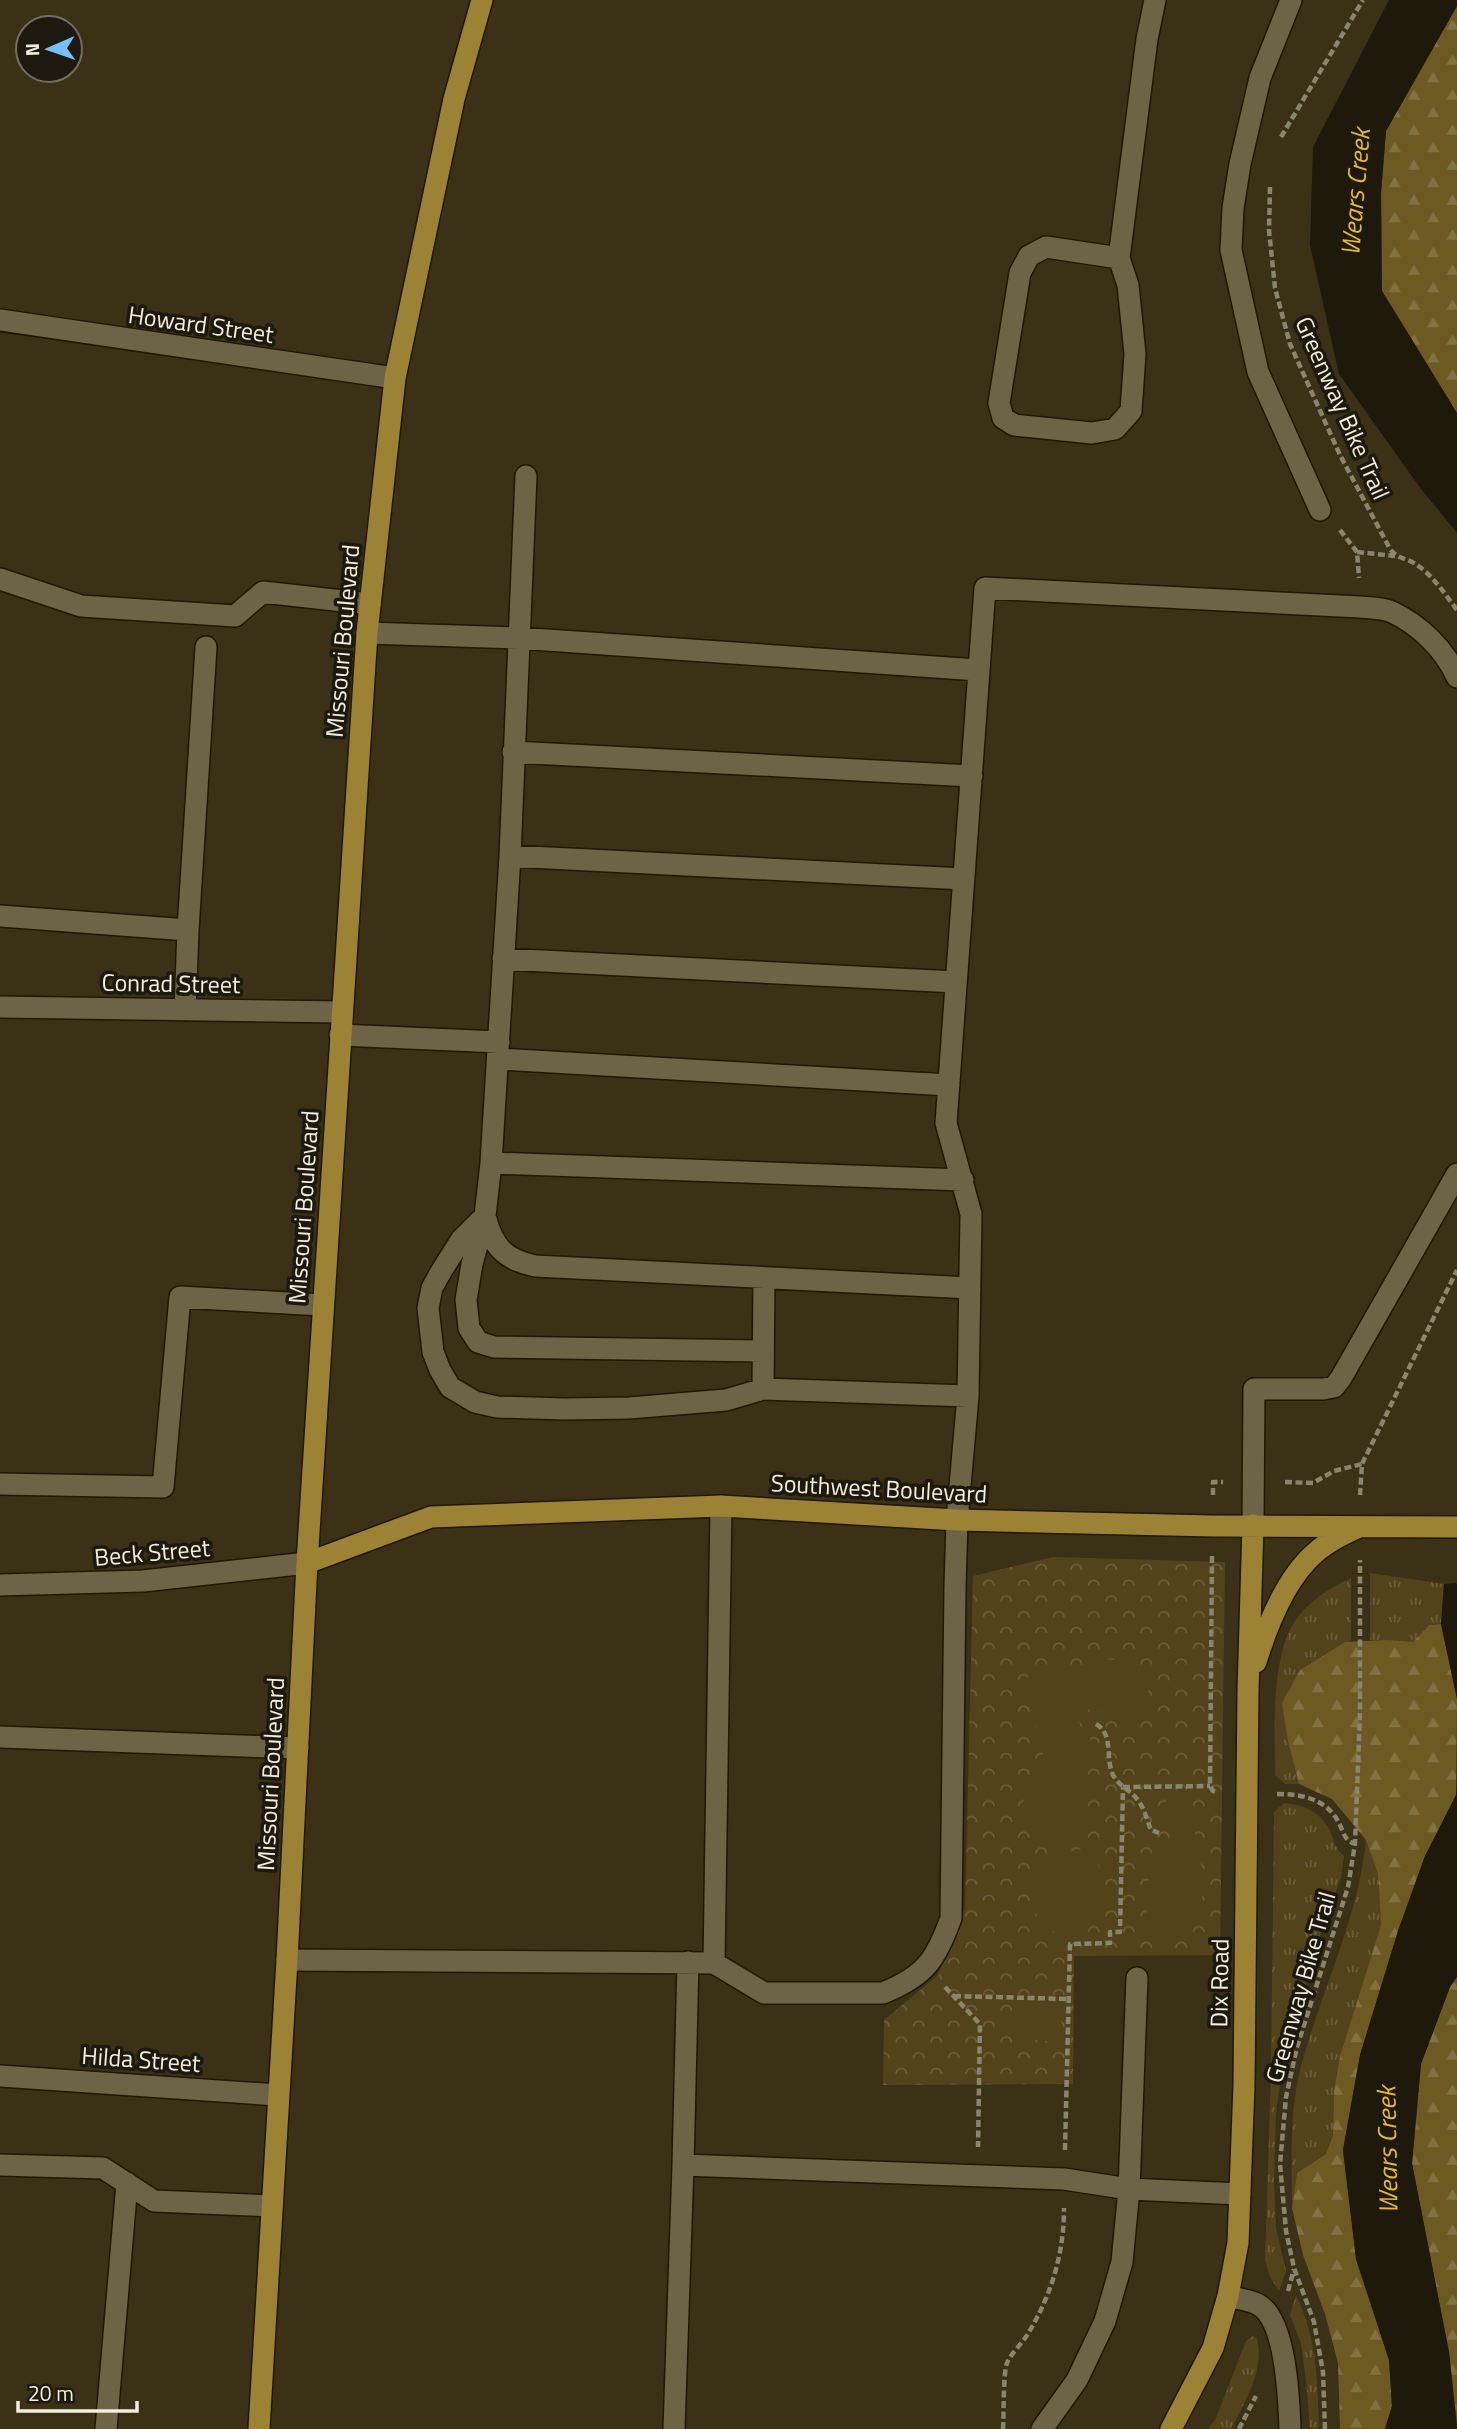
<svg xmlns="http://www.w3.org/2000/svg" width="1457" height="2429" viewBox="0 0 1457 2429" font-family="'Titillium Web',sans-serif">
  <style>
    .grass { fill: url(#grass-tufts) }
    .forest { fill: url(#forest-firs) }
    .park { fill: url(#park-crowns) }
    .garden { fill: #52431a }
    .water { fill: #1e190b }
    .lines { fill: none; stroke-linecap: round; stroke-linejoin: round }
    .minor-casing { stroke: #211801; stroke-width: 24 }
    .major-casing { stroke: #211801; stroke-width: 24 }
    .path { stroke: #8b846e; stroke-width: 4.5; stroke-dasharray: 7 3.5; stroke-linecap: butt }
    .minor { stroke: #6d6347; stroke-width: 21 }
    .major { stroke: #9b8234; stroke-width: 21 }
    .labels { text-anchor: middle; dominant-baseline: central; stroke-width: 7; stroke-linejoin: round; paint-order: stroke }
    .street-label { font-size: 24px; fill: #f4eede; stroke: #1d190e }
    .water-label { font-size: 26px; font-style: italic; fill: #e8ba22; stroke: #1d190e }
  </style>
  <defs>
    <pattern id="grass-tufts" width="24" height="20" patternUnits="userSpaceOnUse" patternTransform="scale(1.75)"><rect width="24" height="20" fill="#52431a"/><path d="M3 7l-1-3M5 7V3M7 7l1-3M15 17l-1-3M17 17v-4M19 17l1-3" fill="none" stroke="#6c5e3b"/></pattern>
    <pattern id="forest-firs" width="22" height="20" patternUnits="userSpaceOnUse" patternTransform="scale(1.75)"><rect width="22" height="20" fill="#6d5a23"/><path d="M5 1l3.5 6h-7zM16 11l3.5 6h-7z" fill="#827242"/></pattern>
    <pattern id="park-crowns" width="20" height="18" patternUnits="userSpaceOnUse" patternTransform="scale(1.75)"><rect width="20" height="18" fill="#52431a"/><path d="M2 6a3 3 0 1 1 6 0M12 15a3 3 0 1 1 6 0" fill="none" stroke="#6c5e3b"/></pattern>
  </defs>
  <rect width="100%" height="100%" fill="#3a3117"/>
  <path class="grass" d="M1370 1573 1444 1584 1441 1624 1429 1625 1413 1642 1370 1640Z
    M1351 1578V1641L1345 1642 1300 1670 1288 1741 1299 1784H1285L1275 1775C1275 1731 1269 1646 1302 1612 1316 1597 1333 1586 1351 1578Z
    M1284 1803C1303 1805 1317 1810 1328 1827 1335 1839 1331 1844 1344 1856L1341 1878 1324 1923 1282 2066 1276 2114 1274 2182 1276 2228 1286 2271 1279 2291 1270 2277 1265 2260 1271 2073 1274 1812Z
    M1366 1840 1378 1874 1381 1925 1340 2056 1334 2091 1333 2135 1326 2154 1297 2173 1292 2208C1292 2163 1289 2114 1300 2070 1320 1993 1358 1920 1366 1840Z
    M1296 2295C1318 2342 1317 2378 1319 2429H1310L1306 2380 1301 2344 1290 2315Z
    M1253 2336 1257 2339C1264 2371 1247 2397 1234 2424L1231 2429H1208L1216 2418 1246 2341Z"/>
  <path class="forest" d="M1457 6V413L1382 291 1381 193 1386 131Z
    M1441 1624 1457 1699 1456 1795 1425 1856 1398 1931 1360 2055 1343 2150 1356 2259 1389 2360 1392 2406 1385 2429H1340L1338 2363 1325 2314 1303 2255 1292 2208 1297 2173 1326 2154 1333 2135 1334 2091 1340 2056 1381 1925 1378 1874 1366 1840 1332 1799 1299 1784 1288 1741 1282 1703 1300 1670 1345 1642 1387 1640 1413 1642 1429 1625Z
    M1457 1977V2423L1449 2352 1412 2164 1421 2064 1450 1987Z"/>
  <path class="park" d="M1053 1557 1225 1562 1220 1955 1074 1956 1073 2084 883 2085 884 2020 938 1975 965 1908 973 1576Z"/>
  <path class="garden" d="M1096 1659 1123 1660 1139 1674 1148 1690 1139 1722C1134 1722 1126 1724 1121 1723 1102 1720 1099 1699 1077 1716L1082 1730 1093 1742 1094 1764C1080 1782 1085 1783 1087 1803 1089 1813 1086 1823 1085 1833 1071 1843 1062 1848 1045 1843 1038 1841 1032 1836 1028 1830 1008 1801 1043 1783 1043 1755 1043 1732 1017 1697 1029 1675 1031 1671 1037 1667 1040 1664 1067 1669 1071 1676 1096 1659Z
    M1167 1800C1171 1801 1175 1801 1178 1802 1191 1809 1194 1826 1196 1840 1204 1873 1212 1924 1171 1939L1155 1930 1147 1913 1144 1891 1162 1849 1170 1848 1171 1824 1163 1823 1160 1810Z
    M1083 1849C1087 1854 1095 1860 1098 1865 1112 1892 1092 1929 1064 1936 1034 1926 1016 1887 1041 1861 1050 1852 1070 1851 1083 1849Z
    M1017 2003 1062 2005 1061 2035 1047 2041 1026 2039C1015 2028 1016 2018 1017 2003Z"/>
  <path class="water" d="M1389 0H1457V6L1386 131 1381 193 1382 291 1457 413V533L1421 489 1339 374 1310 245 1313 147Z
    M1457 1583V1699L1441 1624 1444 1584Z
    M1457 1781V1977L1450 1987 1421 2064 1412 2163 1449 2352 1457 2429H1385L1392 2406 1389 2360 1356 2259 1343 2150 1360 2055 1398 1931 1425 1856 1456 1795Z"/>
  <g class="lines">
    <defs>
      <path id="minor" d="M1291 0 1260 78 1240 164 1233 208 1231 250 1258 372 1320 510
        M1119 258 1046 247 1029 256 1020 273 999 403 1003 418 1014 425 1092 433 1115 429 1131 411 1135 354 1128 285 1119 258 1147 39 1155 0
        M0 320 395 378
        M526 476 510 856 491 1163 485 1216 472 1264 466 1300 469 1328 478 1342 494 1347 763 1351
        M0 579 81 606 235 616 263 592 370 604
        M367 633 518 638 978 670
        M513 752 972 776
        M510 856 964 879
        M0 916 188 930 185 1010
        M188 930 206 647
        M503 959 956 982
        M0 1007 341 1012
        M340 1035 499 1042
        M498 1059 949 1085
        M491 1163 963 1180
        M485 1216C493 1246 503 1259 535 1266L970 1288
        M484 1217 461 1240 442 1270 432 1288 428 1308 433 1352 440 1370 450 1387 475 1402 497 1407 565 1409 629 1408 726 1400 763 1389
        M764 1279 763 1389 968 1396
        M0 1484 163 1487 180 1297 323 1305
        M1253 1525 1254 1389H1323L1334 1387 1341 1378 1457 1174
        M0 1585 143 1581 307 1563
        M0 1737 298 1748
        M287 1960 714 1963 764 1993H883C925 1976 936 1960 951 1918L955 1586 957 1520 968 1396 971 1214 946 1123 985 588 1360 607C1370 608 1383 608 1392 612 1420 625 1445 650 1457 677
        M714 1963 721 1506
        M0 2076 278 2095
        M0 2165 103 2168 154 2201 272 2206
        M683 2165 688 1962
        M1228 2296C1237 2299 1251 2300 1259 2305 1286 2321 1289 2400 1290 2429
        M106 2429 127 2183
        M674 2429 683 2165 1064 2179 1129 2189 1240 2194
        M1042 2429 1077 2380 1105 2321 1122 2262 1129 2189 1137 1978"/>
      <path id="major" d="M307 1563 431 1517 721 1506 957 1520 1213 1526 1457 1527
        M1256 1662C1267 1626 1286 1578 1315 1553 1327 1542 1342 1535 1357 1528
        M259 2429 287 1960 307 1563 367 633 395 378 454 99 482 0
        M1171 2429 1213 2348 1228 2296 1238 2243 1244 2085 1248 1691 1253 1525"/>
    </defs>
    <use href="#minor" class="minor-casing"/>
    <use href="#major" class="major-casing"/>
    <path class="path" d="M1281 137 1363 0
      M1270 187 1269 230 1275 288 1290 344 1340 455 1390 549C1397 558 1404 558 1414 563 1432 574 1445 594 1457 610
      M1340 530 1357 552 1359 578
      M1357 552 1395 556
      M1285 1482 1313 1483 1334 1471 1362 1464
      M1213 1495V1482H1223
      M1360 1495 1362 1464 1457 1270
      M1212 1556 1210 1786 1213 1791 1216 1792
      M1096 1724C1114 1734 1105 1758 1113 1775 1119 1786 1130 1790 1137 1799 1144 1807 1147 1820 1151 1830L1159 1833
      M1123 1787 1210 1786
      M1277 1794C1302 1794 1327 1799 1339 1823 1344 1833 1344 1840 1355 1844
      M945 1987 980 2024 978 2147
      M954 1996 1069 1999
      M1065 2150 1070 1944 1110 1943V1932H1120L1123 1787
      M1288 2291 1294 2269
      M1003 2429C1004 2416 1003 2373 1007 2363 1011 2353 1023 2343 1029 2332 1052 2293 1064 2253 1064 2208
      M1239 2429 1256 2396
      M1325 2429 1323 2372 1314 2322 1294 2268 1286 2231 1280 2164 1286 2097 1297 2047 1348 1887 1355 1844 1360 1713V1560"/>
    <use href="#minor" class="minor"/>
    <use href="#major" class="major"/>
  </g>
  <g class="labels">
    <g class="street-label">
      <text transform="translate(201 324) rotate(8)">Howard Street</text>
      <text transform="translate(1343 408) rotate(66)">Greenway Bike Trail</text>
      <text transform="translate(342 641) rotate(-85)">Missouri Boulevard</text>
      <text transform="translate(171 983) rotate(1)">Conrad Street</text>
      <text transform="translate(303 1207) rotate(-86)">Missouri Boulevard</text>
      <text transform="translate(879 1488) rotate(3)">Southwest Boulevard</text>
      <text transform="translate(152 1552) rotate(-5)">Beck Street</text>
      <text transform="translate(270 1774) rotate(-87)">Missouri Boulevard</text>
      <text transform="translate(1219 1983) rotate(-89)">Dix Road</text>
      <text transform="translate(1300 1987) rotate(-74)">Greenway Bike Trail</text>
      <text transform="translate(141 2059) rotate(4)">Hilda Street</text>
    </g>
    <g class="water-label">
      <text transform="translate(1355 192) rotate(-85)">Wears Creek</text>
      <text transform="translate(1387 2150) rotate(-91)">Wears Creek</text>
    </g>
  </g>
  <g transform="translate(49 49) rotate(268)"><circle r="33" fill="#1d190e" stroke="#736e61" stroke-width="2"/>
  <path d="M0-5L12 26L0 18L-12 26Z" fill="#73c1f5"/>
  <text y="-10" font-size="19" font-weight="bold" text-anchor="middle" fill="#f4eede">N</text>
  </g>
  <path d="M18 2401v10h119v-10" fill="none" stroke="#f4eede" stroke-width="3.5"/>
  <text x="28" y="2401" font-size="21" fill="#f4eede" stroke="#1d190e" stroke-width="5" paint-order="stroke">20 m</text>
</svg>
